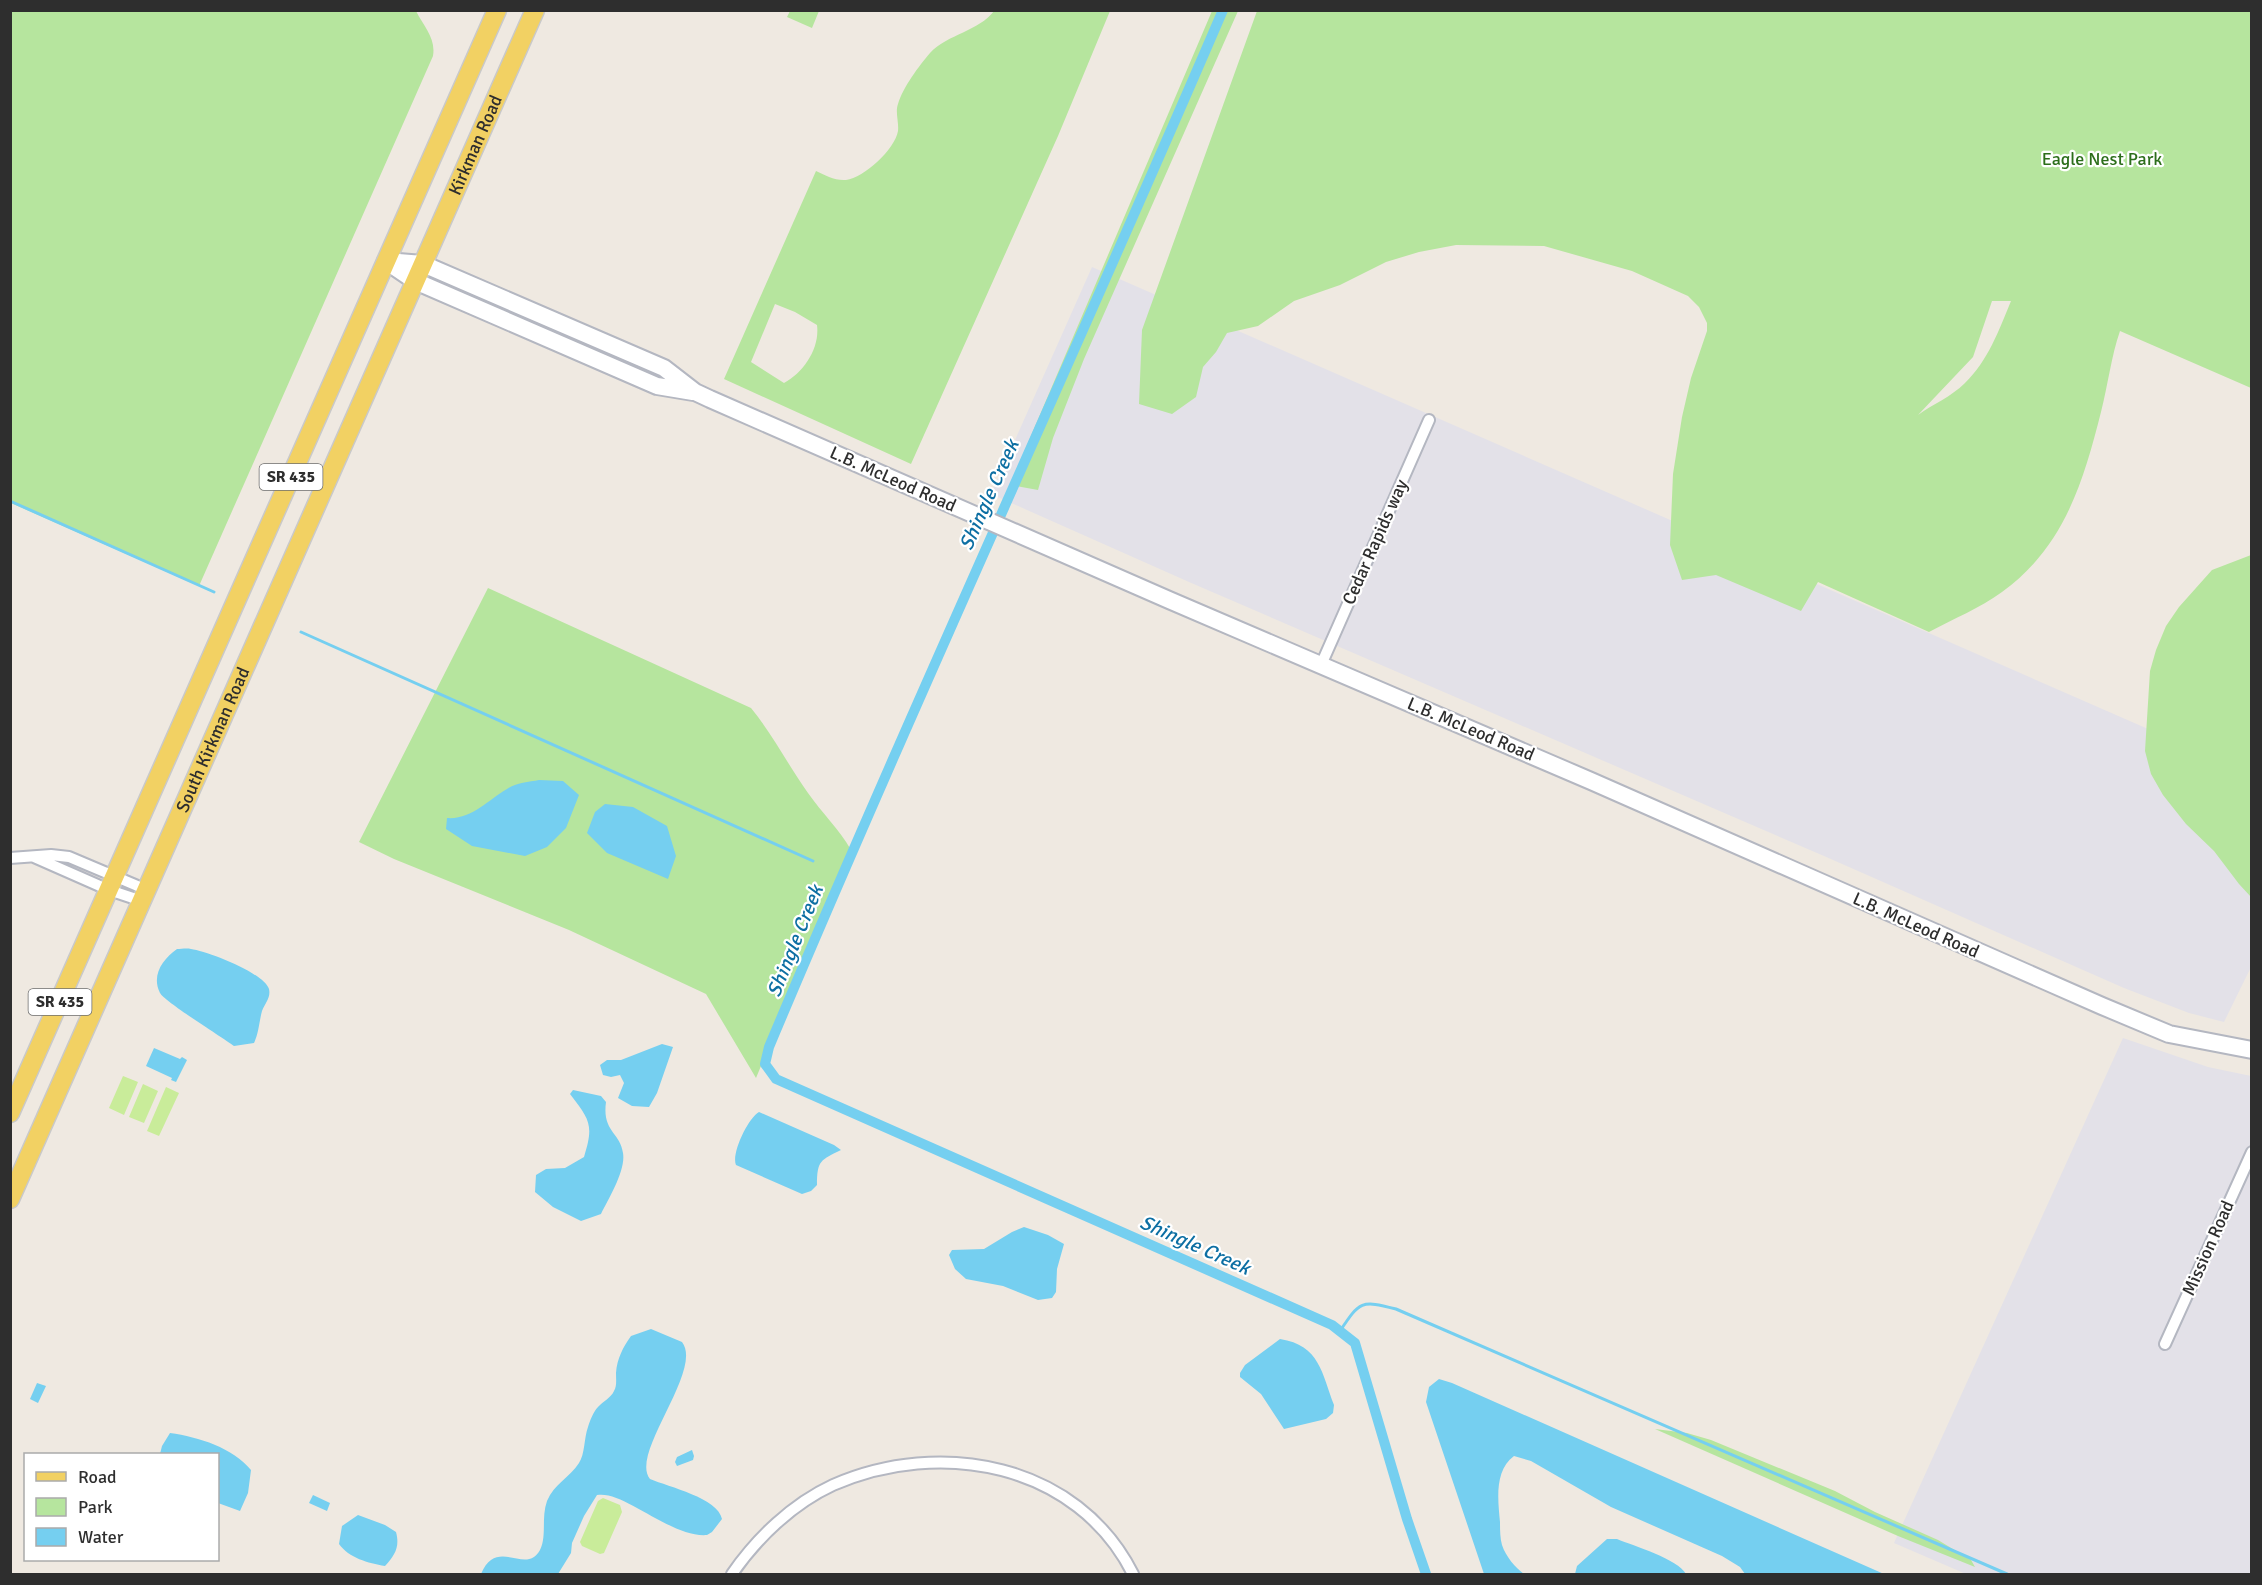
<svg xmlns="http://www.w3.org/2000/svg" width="2262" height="1585" viewBox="0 0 2262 1585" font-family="Signika,sans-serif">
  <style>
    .industrial { fill: #e3e1e8 }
    .green { fill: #b6e59e; fill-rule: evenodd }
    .pitch { fill: #c9ec9a }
    .water { fill: #75cff0 }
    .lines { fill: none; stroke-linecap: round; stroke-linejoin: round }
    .stream { stroke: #75cff0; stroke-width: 3 }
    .canal { stroke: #75cff0; stroke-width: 10 }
    .street-casing { stroke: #b4b7c1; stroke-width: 14 }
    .secondary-casing { stroke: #b4b7c1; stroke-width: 20 }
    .primary-casing { stroke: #c9c9c9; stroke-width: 21 }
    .street { stroke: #fff; stroke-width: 10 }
    .secondary { stroke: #fff; stroke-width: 16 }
    .primary { stroke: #f2d163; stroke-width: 18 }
    .labels { text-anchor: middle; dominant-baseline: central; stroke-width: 4.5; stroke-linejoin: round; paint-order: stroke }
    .shield { fill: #fff; stroke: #6d6d6d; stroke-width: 1.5 }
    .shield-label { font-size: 16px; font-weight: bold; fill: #2e2e2e }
    .street-label { font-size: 18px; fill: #2e2e2e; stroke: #fff }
    .park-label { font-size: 18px; fill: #2c6e1b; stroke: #fff }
    .water-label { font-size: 20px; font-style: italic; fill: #0d6fa3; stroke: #fff }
  </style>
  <rect width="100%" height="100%" fill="#efe9e1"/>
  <path class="industrial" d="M1092 267 2251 774V967L2224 1022 2189 1013 2124 988 1824 856 1189 582 991 494Z
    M2123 1038 2208 1067 2251 1076V1574H1966L1894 1543Z"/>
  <path class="green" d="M11 10 416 11C424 27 436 38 433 56L199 586 11 503Z
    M790 11H819L812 28 787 17Z
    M994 11H1110L1058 136 911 464 724 379 816 171C825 175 835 181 846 180 864 178 895 149 898 131 899 122 895 112 898 104 903 87 919 66 930 53 948 34 979 31 994 11ZM775 304 795 312 817 325C820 348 804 372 784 383L751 362Z
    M1212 11H1238L1084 359 1053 438 1038 490 1010 485Z
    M1257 11H2251V388L2120 331C2111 357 2108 385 2101 412 2083 483 2064 547 2002 592 1980 608 1953 619 1929 632L1818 582 1801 611 1716 575 1682 580 1670 545 1673 474 1682 417 1691 378 1707 331V323L1699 307 1688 296 1632 271 1544 246 1456 245 1419 252 1386 262 1340 285 1294 301 1258 326 1227 333 1216 352 1203 367 1196 397 1172 414 1139 404 1142 330ZM1992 301H2011C1999 330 1988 361 1965 383 1951 397 1933 404 1918 415L1973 357Z
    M2251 555H2252L2251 897 2239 884 2214 851 2186 824 2163 795 2151 774 2145 751 2150 671 2156 650 2166 626 2179 607 2212 570Z
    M488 588 751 708C773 735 788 765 808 793 822 813 839 829 851 850L756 1078 706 994 569 930 394 859 359 842Z
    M1655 1429 1687 1433 1711 1440 1835 1491 1875 1512 1938 1540 1971 1560 1975 1567 1898 1536Z"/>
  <path class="pitch" d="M123 1076 138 1082 124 1115 109 1108Z
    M143 1084 158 1091 144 1123 129 1117Z
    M166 1087 179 1093 159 1136 147 1131Z
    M603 1498 620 1505 622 1512 604 1553 600 1554 582 1546 580 1542 598 1501Z"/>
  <path class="water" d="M539 780 563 781 579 795 566 828 547 847 525 856 472 846 446 829 447 818C471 820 488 800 507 789 515 783 529 782 539 780Z
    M605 804 633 807 667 826 676 856 668 879 607 853 587 833 595 812Z
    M177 949C181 949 187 948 191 949 207 951 264 973 269 989 271 998 265 1003 262 1011 259 1022 259 1032 254 1043L234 1046C222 1037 165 1002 160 993 151 975 163 959 177 949Z
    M662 1044 673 1047 657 1093 649 1107 632 1106 618 1098 624 1083 620 1075 611 1077 603 1075 600 1065 607 1060H621Z
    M154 1048 180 1059 182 1057 187 1060 176 1082 171 1080 172 1078 146 1066Z
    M573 1090 601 1096 606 1102C602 1132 620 1132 623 1153 626 1170 609 1198 601 1214L581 1221 553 1207 535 1192 536 1175 546 1169 565 1168 584 1157C594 1125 590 1120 570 1094Z
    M759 1112 834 1145 841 1150C821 1160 817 1160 817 1185L811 1191 802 1194 736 1165C731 1154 748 1118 759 1112Z
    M1024 1227 1048 1235 1064 1244 1057 1269 1056 1292 1052 1298 1038 1300 1003 1286 966 1279 955 1269 949 1255 952 1250 984 1249 1012 1232Z
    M651 1329 682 1342C704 1370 629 1454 650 1479 669 1487 718 1498 722 1519L712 1532 707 1535C671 1538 624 1490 597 1495L584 1516 572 1543 571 1553 558 1574H481C497 1536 526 1576 540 1550 547 1536 541 1518 547 1501 554 1484 570 1477 579 1463 585 1454 584 1438 588 1427 590 1421 593 1412 598 1407 603 1401 611 1398 614 1391 617 1386 616 1380 616 1373 617 1359 623 1347 631 1336Z
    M1280 1339C1320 1345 1322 1374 1334 1405L1333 1413 1326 1419 1284 1429 1261 1394 1240 1377V1373L1245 1365Z
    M1439 1379 1452 1383 1884 1574H1745L1740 1567 1722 1556 1611 1507 1531 1461 1514 1456C1494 1471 1498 1500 1500 1522 1500 1529 1500 1538 1502 1545 1506 1557 1515 1567 1524 1574H1484L1426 1402 1429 1387Z
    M37 1383 46 1386 38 1403 30 1399Z
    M170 1433C199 1437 233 1448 251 1470L248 1493 240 1511 218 1503V1454H160L162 1446Z
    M692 1450 694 1456 693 1460 677 1466 675 1462 677 1457Z
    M313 1495 330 1503 327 1511 309 1503Z
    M358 1515 385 1525 396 1532C400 1547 395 1555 385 1566 368 1563 349 1558 339 1544L342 1526Z
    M1607 1539H1617C1634 1546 1678 1559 1686 1574H1575L1577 1566Z"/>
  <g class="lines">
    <path class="stream" d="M10 501 214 592
      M301 632 813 861
      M1340 1331C1360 1301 1361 1300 1396 1309L2007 1574"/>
    <path class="canal" d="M1223 10C1074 357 915 700 769 1047L765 1064 776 1079 1332 1325 1355 1343 1407 1519 1426 1574"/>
    <defs>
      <path id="street" d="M1321 665 1429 420
        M34 857 109 890 142 901
        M10 858 51 855 69 857 147 890
        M2165 1344 2252 1152
        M732 1574C757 1538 792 1504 833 1485 940 1438 1077 1463 1133 1574"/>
      <path id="secondary" d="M386 261 423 264 664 368 695 392 710 399 1169 600 1591 781 2102 1006 2169 1034 2252 1050
        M387 262 415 281 657 386 693 392"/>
      <g id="primary">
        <path d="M10 1113 497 10"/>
        <path id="s1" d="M10 1199 535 10"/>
      </g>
    </defs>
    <use href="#street" class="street-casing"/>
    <use href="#secondary" class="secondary-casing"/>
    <use href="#primary" class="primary-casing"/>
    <use href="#street" class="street"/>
    <use href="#secondary" class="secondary"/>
    <use href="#primary" class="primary"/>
  </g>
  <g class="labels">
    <g class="shield">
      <rect x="259.5" y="464" width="63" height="26" rx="4.5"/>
      <rect x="28.5" y="989" width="63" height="26" rx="4.5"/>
    </g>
    <g class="shield-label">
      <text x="291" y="477">SR 435</text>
      <text x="60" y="1002">SR 435</text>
    </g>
    <g class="street-label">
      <text stroke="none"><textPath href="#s1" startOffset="1152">Kirkman Road</textPath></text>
      <text transform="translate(893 479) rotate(24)">L.B. McLeod Road</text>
      <text transform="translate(1375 542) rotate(-66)">Cedar Rapids way</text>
      <text transform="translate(1471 729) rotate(23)">L.B. McLeod Road</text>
      <text stroke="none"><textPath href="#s1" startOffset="502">South Kirkman Road</textPath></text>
      <text transform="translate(1916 925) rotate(24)">L.B. McLeod Road</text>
      <text transform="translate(2208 1248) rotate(-66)">Mission Road</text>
    </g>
    <g class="park-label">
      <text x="2102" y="159">Eagle Nest Park</text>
    </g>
    <g class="water-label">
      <text transform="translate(989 495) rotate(-66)">Shingle Creek</text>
      <text transform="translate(795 941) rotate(-68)">Shingle Creek</text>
      <text transform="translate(1195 1245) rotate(24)">Shingle Creek</text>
    </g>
  </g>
  <rect width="2262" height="1585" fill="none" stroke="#2e2e2e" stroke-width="24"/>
  <rect x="24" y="1453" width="195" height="108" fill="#ffffff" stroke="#ababab" stroke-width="1.5"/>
  <rect x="36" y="1472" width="30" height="9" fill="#f2d163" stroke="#ababab" stroke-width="1.5"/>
  <text x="78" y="1483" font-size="18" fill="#2e2e2e">Road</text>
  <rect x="36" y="1498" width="30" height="18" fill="#b6e59e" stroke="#ababab" stroke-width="1.5"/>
  <text x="78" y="1513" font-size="18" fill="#2e2e2e">Park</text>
  <rect x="36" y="1528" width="30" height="18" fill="#75cff0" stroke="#ababab" stroke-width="1.5"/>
  <text x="78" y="1543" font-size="18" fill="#2e2e2e">Water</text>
</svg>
